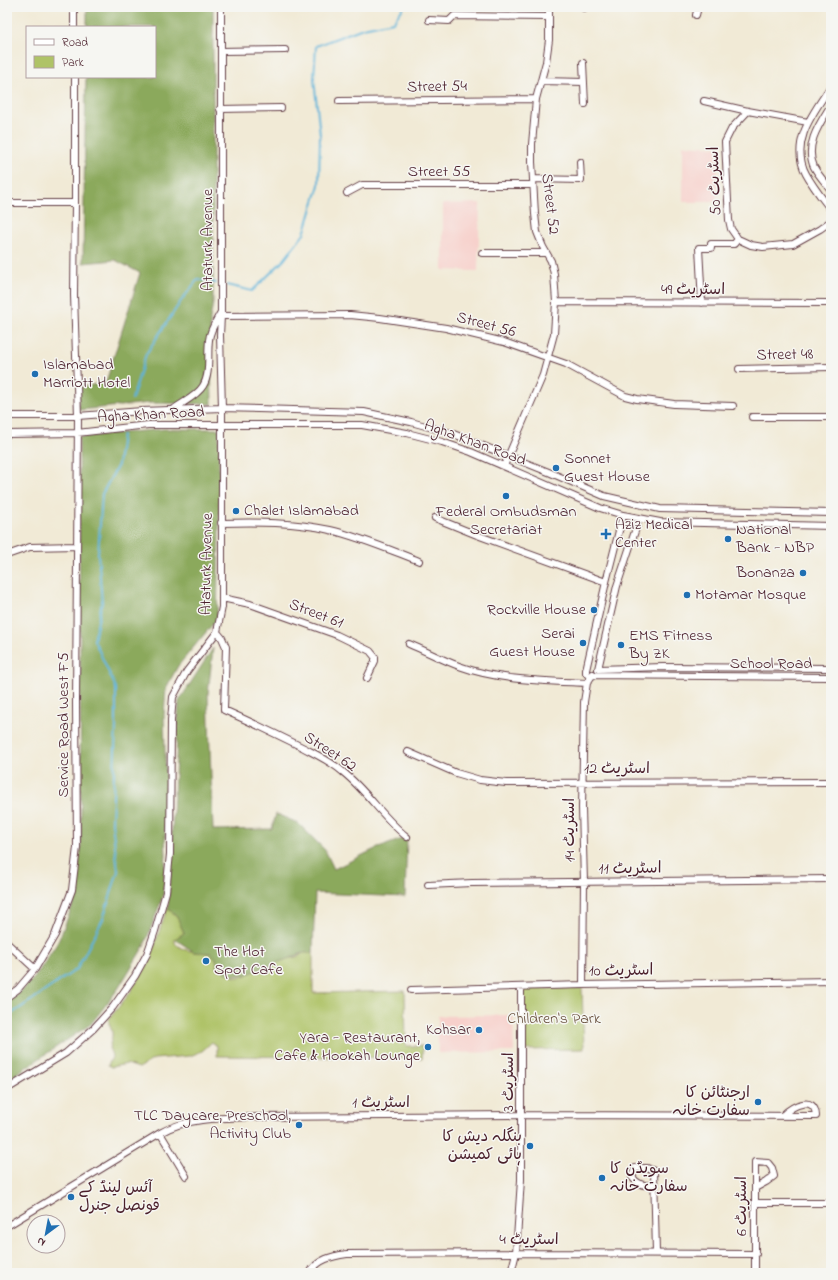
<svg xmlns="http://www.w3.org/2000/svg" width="838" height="1280" viewBox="0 0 838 1280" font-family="'Indie Flower','Playpen Sans Arabic',sans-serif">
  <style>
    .built { fill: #f7d0cb }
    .green { fill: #afc367; stroke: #7c7149 }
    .forest { fill: #8ba95c; stroke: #6a6444 }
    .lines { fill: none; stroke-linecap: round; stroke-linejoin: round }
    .stream { stroke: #5db4da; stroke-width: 2 }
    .minor-casing { stroke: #633d45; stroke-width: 8 }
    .minor { stroke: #fff; stroke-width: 6 }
    .poi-dot { fill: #1f6fb2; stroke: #f6f6f2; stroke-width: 1.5 }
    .labels { text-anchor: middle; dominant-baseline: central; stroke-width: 3; stroke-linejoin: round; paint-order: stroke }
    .street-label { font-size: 16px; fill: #4a1f2b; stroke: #f6f6f2 }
    .poi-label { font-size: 16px; fill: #4a1f2b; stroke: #f6f6f2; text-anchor: start }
    .park-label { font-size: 16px; fill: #68503d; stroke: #f6f6f2 }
  </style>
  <rect width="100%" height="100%" fill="#f6f6f2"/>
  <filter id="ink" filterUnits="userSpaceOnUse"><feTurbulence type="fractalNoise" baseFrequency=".025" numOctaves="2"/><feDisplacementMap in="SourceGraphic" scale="8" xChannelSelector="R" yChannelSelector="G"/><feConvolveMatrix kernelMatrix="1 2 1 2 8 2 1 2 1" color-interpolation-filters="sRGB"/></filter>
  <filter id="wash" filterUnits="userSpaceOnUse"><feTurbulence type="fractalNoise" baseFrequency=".012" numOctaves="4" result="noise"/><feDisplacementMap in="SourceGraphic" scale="16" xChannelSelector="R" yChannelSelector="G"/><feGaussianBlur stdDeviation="0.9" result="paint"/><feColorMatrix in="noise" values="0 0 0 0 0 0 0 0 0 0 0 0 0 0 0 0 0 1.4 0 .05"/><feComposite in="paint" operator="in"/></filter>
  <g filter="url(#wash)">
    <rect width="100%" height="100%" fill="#f1ead6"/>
    <path class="built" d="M683 145 718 147 717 202H683Z
      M480 203 478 271 443 270V204Z
      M513 1015 514 1052 438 1053V1016Z"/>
    <path class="green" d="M167 909C178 912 181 924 184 933L183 935 175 939V943C187 957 212 948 216 958 218 962 216 966 219 970 225 971 228 973 233 976 241 980 251 972 257 968L260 970 266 971C269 969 271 965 273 963 283 956 297 961 304 952L313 953V993L405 991 406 1046H423L422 1058 217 1056V1046L212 1042 202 1051 190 1056 154 1059 139 1068 127 1064 111 1067 108 1065C112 1056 114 1059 109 1048 110 1043 113 1038 112 1032 111 1027 108 1024 109 1019L129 994 148 964Z
      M582 988 584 1049 525 1050 523 989Z"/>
    <path class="forest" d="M87 7H213V303L210 319 212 404 150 403 79 410 78 388 106 382 140 273 115 260 83 263 86 77H155V27H87Z
      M163 429H219V533L217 619 178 666 166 688 164 715 166 786 165 837 166 855 163 896 144 946 118 989 91 1024 7 1080V1002L15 997 35 977 58 942 75 899 81 848 79 437Z
      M213 648 208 694 213 830 272 829 276 814 298 823 325 850 334 869 373 850 407 837 405 897 315 893 313 953H303L245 975H231L217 967 216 958 210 953 194 952 175 939 184 933 176 915 168 909 179 701Z"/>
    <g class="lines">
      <path class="stream" d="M227 285 252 291 284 260 304 234 319 185 320 135 314 79 316 46 363 28 393 22 404 7
        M132 399 146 354 181 301 198 279 216 283
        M7 1017 77 969 103 919 118 871 112 823 116 725V688L94 640 102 602 98 554 102 494 118 465 122 435"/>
    </g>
  </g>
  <g filter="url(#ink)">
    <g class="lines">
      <defs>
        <path id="minor" d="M74 7V27
          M584 7V8
          M696 15 698 7
          M429 20 449 21 454 16 549 17
          M221 51 285 50
          M583 63 585 104
          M542 81 584 82
          M831 86C814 112 789 142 806 174 813 187 822 198 831 210
          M339 101 536 99
          M704 101 748 111 808 122
          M831 105C820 123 804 145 814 167 818 175 825 182 831 190
          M220 109 281 108
          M533 179 581 180 580 162
          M347 193 362 185H533
          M7 203H75
          M738 239 751 245 763 247 793 244 820 229 831 221
          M482 253H546
          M556 302 831 303
          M702 303 699 248H711V244H734L738 239 731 229 729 220 725 142 732 128 748 111
          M221 316 350 315 380 318 446 328 504 342 566 364 625 396 637 399 674 404 733 406
          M739 369 831 367
          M174 409C183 402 197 396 203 386 211 373 207 355 209 340 210 330 216 321 221 312
          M7 416H78L142 411 222 408 364 412 411 422 451 433 551 473 604 496 660 509 831 513
          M752 417H831
          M7 434 77 433 148 425H362L407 433 442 442 471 452 600 508 623 515 660 522 831 526
          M504 466 543 375 554 334 556 302 554 274 551 261 543 247 537 232 535 214 532 162V144L536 99 546 62 549 40V7
          M623 515 606 582 586 670V673L588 675 831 677
          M435 518 477 535 606 582
          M639 519 617 586 598 669 663 667 831 668
          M221 523C257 522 295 522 330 530 360 537 390 550 419 561
          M7 555 30 547 77 546
          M222 598 250 604 337 635 370 651 375 657V661L367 678
          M217 632 222 638 226 647 224 710C251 722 278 735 304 748 317 755 332 762 343 772 367 791 383 818 407 837
          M409 644C426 651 442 660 459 666 500 681 544 681 587 683
          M408 752 456 773 480 780 506 783 831 782
          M428 885 472 883 831 879
          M7 943 35 969
          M583 985 584 882 582 808 584 702 587 683 593 674
          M411 990 583 985 831 981
          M7 997 18 989 35 969 55 935 72 890 77 847 76 703 78 416 74 295 75 203V77
          M7 1089 66 1053 93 1029 113 1007 135 976 147 954 155 931 166 892 170 854 171 720 173 697 187 671 217 632 222 607V408L220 335 221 316V7
          M160 1133 186 1176
          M654 1186C644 1185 639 1186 632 1177L635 1168H647L654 1171 656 1253
          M756 1203H831
          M7 1226 160 1133C187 1117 227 1118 258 1117L522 1115 816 1116C815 1094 792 1106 783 1115
          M310 1273C317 1259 333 1256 347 1254L516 1253 756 1254
          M511 1273 516 1253 521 1180V987
          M755 1273V1162L768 1163 772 1168 774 1176 766 1182 757 1187"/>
      </defs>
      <use href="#minor" class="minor-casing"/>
      <use href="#minor" class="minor"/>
    </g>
  </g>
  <g class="poi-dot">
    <circle cx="35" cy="374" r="4"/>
    <circle cx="556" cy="468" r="4"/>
    <circle cx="506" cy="496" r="4"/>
    <circle cx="236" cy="511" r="4"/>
    <path d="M604 528h4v4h4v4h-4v4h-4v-4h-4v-4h4z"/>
    <circle cx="728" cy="539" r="4"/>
    <circle cx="803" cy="573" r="4"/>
    <circle cx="687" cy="595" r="4"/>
    <circle cx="594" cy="610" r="4"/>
    <circle cx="583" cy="643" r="4"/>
    <circle cx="621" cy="645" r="4"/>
    <circle cx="206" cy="961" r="4"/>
    <circle cx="479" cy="1030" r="4"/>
    <circle cx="428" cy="1047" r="4"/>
    <circle cx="758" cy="1102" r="4"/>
    <circle cx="299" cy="1125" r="4"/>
    <circle cx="530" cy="1146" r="4"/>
    <circle cx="602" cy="1178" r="4"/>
    <circle cx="71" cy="1197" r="4"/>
  </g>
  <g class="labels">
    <g class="street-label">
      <text transform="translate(437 87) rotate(-1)">Street 54</text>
      <text x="439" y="172">Street 55</text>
      <text transform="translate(715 181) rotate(-92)">اسٹریٹ 50</text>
      <text transform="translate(550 204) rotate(83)">Street 52</text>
      <text transform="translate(208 240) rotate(-90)">Ataturk Avenue</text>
      <text x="693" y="290">اسٹریٹ 49</text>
      <text transform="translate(486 325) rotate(15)">Street 56</text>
      <text transform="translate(785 355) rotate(-1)">Street 48</text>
      <text transform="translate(151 415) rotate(-3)">Agha Khan Road</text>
      <text transform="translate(475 443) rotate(20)">Agha Khan Road</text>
      <text transform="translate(207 564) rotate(-89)">Ataturk Avenue</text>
      <text transform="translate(316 614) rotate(21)">Street 61</text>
      <text x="771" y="664">School Road</text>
      <text transform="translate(64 725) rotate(-90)">Service Road West F5</text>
      <text transform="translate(330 752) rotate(33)">Street 62</text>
      <text x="617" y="769">اسٹریٹ 12</text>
      <text transform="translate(570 830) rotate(-90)">اسٹریٹ 14</text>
      <text transform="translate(630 869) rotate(-1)">اسٹریٹ 11</text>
      <text transform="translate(621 971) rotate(-1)">اسٹریٹ 10</text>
      <text transform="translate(509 1082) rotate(-90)">اسٹریٹ 3</text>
      <text x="381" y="1103">اسٹریٹ 1</text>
      <text transform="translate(742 1206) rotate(-90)">اسٹریٹ 6</text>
      <text x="529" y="1240">اسٹریٹ 4</text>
    </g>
    <g class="poi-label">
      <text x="43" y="365">Islamabad<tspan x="43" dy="18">Marriott Hotel</tspan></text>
      <text x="564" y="459">Sonnet<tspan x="564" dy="18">Guest House</tspan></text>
      <text x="244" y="511">Chalet Islamabad</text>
      <text x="506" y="512" text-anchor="middle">Federal Ombudsman<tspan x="506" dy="18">Secretariat</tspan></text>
      <text x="615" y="525">Aziz Medical<tspan x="615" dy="18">Center</tspan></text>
      <text x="736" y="530">National<tspan x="736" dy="18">Bank - NBP</tspan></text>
      <text x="795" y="573" text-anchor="end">Bonanza</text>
      <text x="695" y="595">Motamar Mosque</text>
      <text x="586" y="610" text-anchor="end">Rockville House</text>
      <text x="575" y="634" text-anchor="end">Serai<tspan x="575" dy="18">Guest House</tspan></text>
      <text x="629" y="636">EMS Fitness<tspan x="629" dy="18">By ZK</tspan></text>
      <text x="214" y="952">The Hot<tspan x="214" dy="18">Spot Cafe</tspan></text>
      <text x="471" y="1030" text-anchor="end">Kohsar</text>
      <text x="420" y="1038" text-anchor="end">Yara - Restaurant,<tspan x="420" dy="18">Cafe &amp; Hookah Lounge</tspan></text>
      <text x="750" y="1093" text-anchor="end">ارجنٹائن کا<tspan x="750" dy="18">سفارت خانہ</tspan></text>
      <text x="291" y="1116" text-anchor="end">TLC Daycare, Preschool,<tspan x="291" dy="18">Activity Club</tspan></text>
      <text x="522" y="1137" text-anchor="end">بنگلہ دیش کا<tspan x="522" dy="18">ہائی کمیشن</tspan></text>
      <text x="610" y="1169">سویڈن کا<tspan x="610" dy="18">سفارت خانہ</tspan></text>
      <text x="79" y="1188">آئس لینڈ کے<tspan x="79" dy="18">قونصل جنرل</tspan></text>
    </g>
    <g class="park-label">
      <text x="554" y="1019">Children's Park</text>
    </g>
  </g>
  <rect width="838" height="1280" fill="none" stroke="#f6f6f2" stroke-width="24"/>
  <rect x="26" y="26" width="130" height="52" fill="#f6f6f2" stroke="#b1a0a2"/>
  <rect x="34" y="39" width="20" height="6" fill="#ffffff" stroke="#b1a0a2"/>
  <text x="62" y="46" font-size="12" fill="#4a1f2b">Road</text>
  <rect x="34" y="56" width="20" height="12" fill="#afc367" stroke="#b1a0a2"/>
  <text x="62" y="66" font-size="12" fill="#4a1f2b">Park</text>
  <g transform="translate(46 1234) rotate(212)"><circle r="19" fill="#f6f6f2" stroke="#b1a0a2"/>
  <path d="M0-3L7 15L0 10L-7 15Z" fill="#1f6fb2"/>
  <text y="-6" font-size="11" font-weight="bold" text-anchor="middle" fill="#4a1f2b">N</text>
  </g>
</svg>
